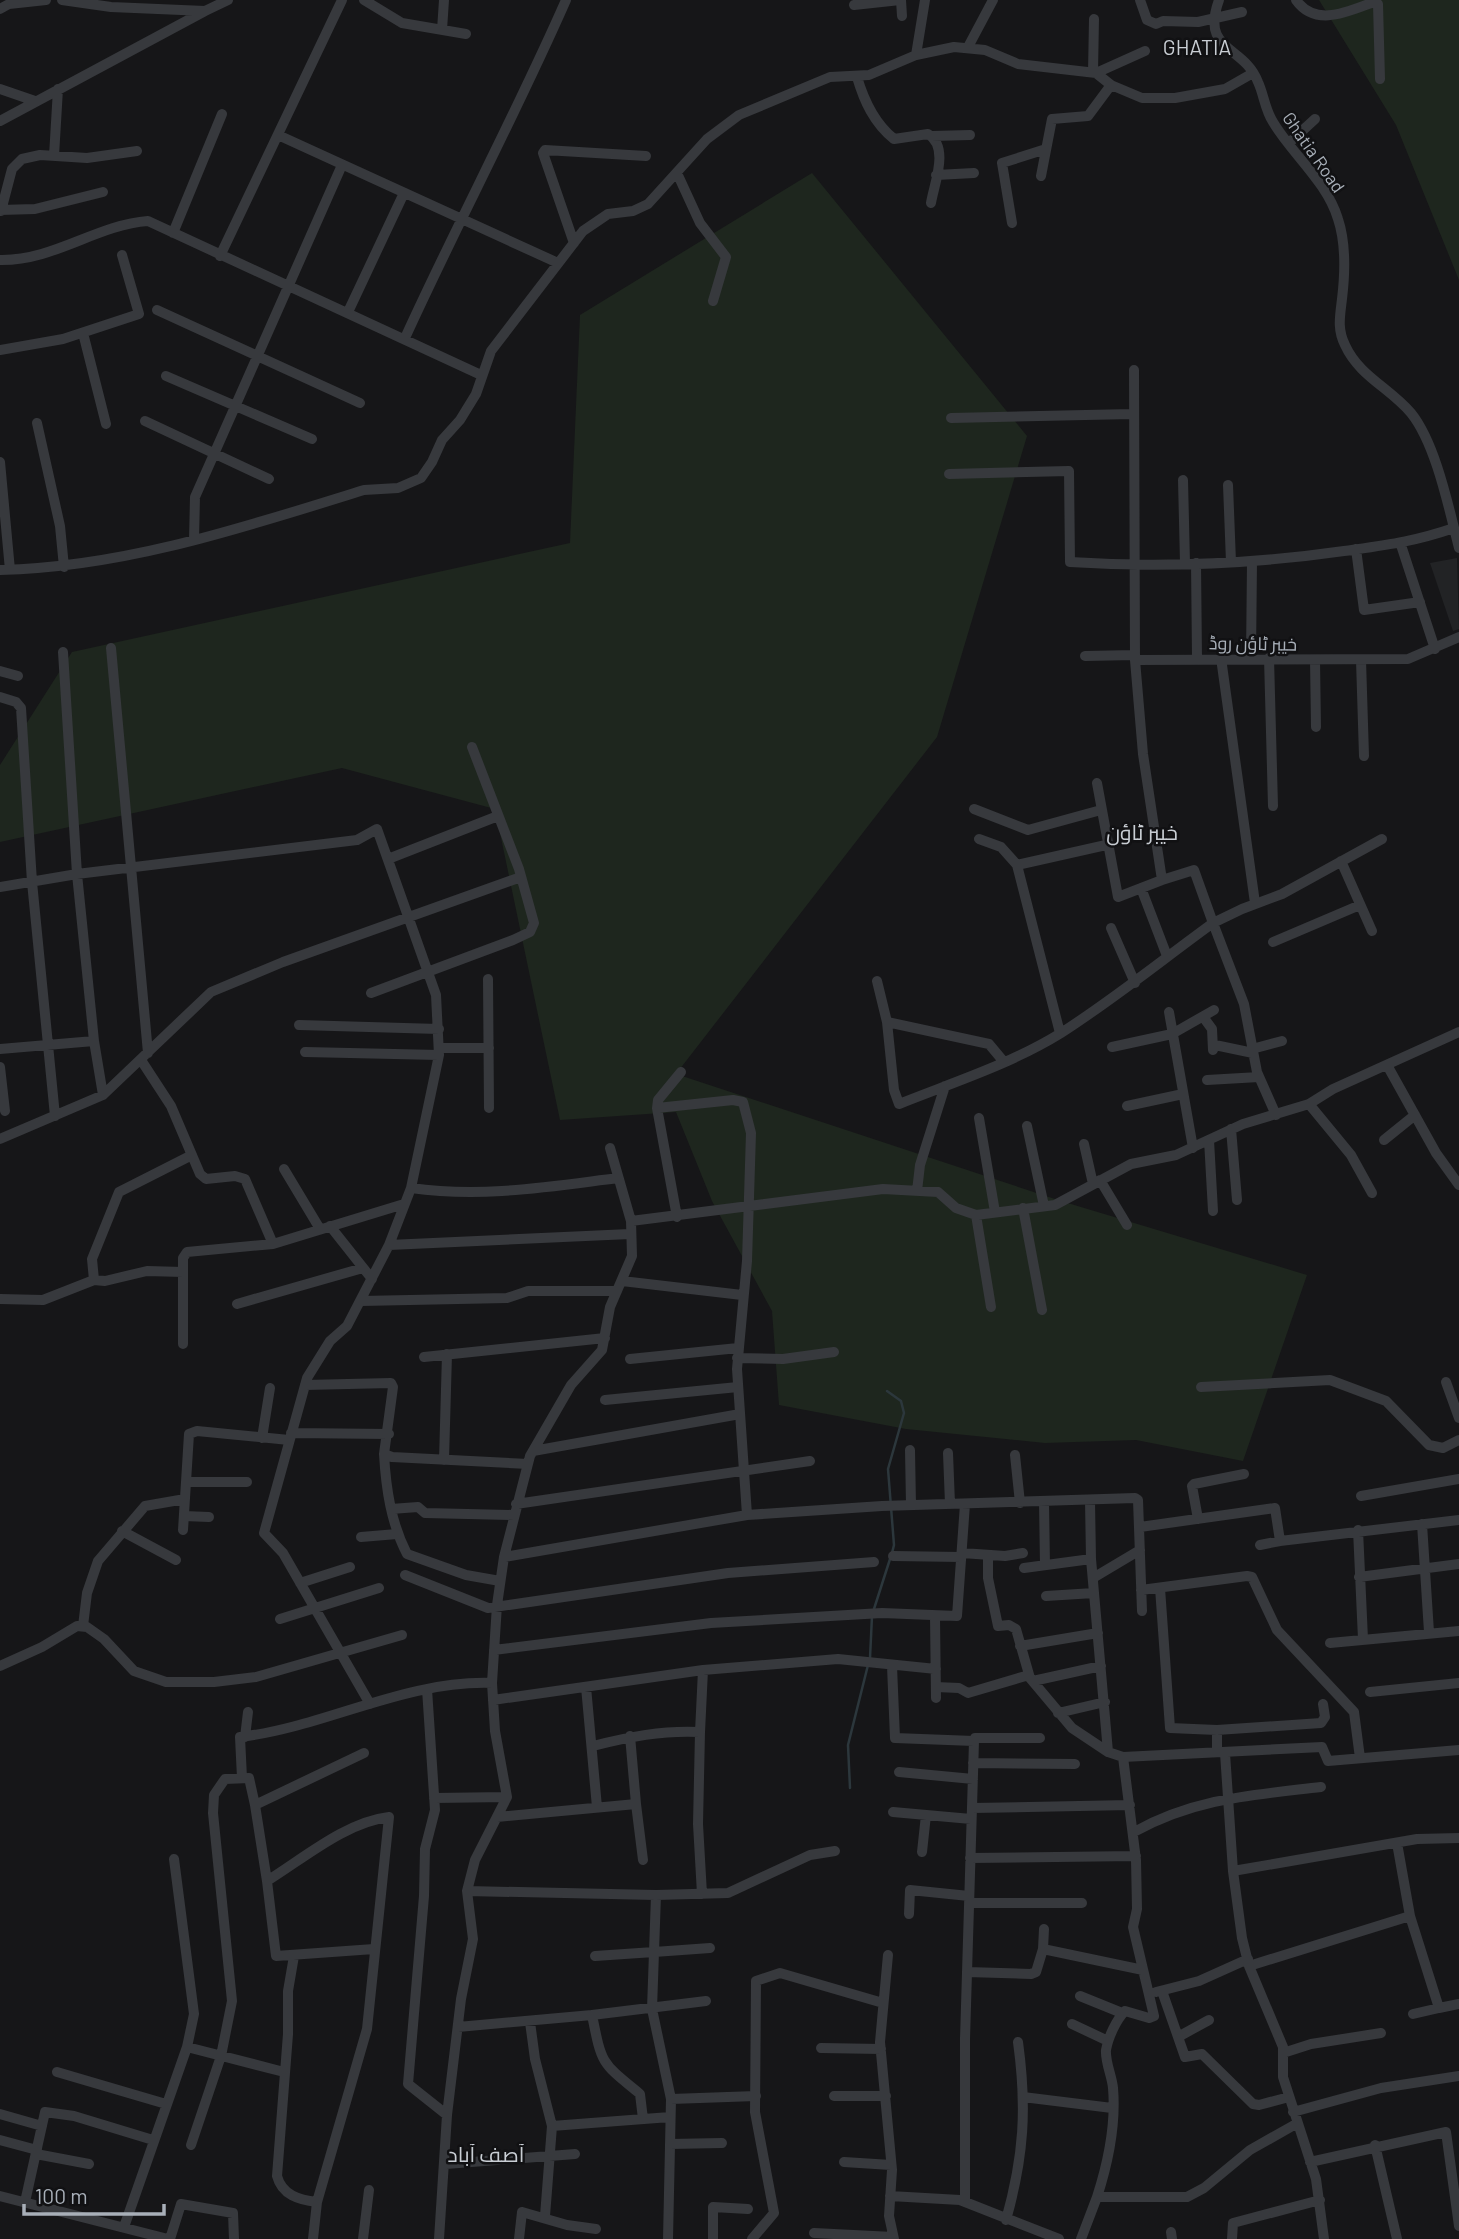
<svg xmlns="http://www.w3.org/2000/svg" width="1459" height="2239" viewBox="0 0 1459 2239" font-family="Barlow,Cairo,sans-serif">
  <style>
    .built { fill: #222325 }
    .green { fill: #1e261e }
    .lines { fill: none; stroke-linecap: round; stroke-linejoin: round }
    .stream { stroke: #2c373c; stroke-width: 2.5 }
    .minor { stroke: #37393d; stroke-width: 10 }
    .labels { text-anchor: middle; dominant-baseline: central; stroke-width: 5; stroke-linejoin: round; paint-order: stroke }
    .street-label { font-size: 18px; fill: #a8afb8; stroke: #111113 }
    .quarter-label { font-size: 21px; fill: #c9ced4; stroke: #111113 }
  </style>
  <rect width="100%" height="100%" fill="#161618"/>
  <path class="built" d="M1457 558 1459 629 1453 631 1430 563Z"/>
  <path class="green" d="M1319 0H1459V280L1396 125Z
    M812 173 1027 436 937 737 676 1074 1061 1201 1307 1275 1243 1461 1136 1440 1045 1443 906 1429 779 1405 772 1311 712 1201 676 1112 560 1120 495 809 342 768 0 842V765L72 652 570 543 580 315Z"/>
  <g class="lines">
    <path class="stream" d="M887 1391 901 1401 904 1413 888 1469 894 1545 892 1553
      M874 1609 890 1559
      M870 1658 872 1616
      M850 1788 848 1745 868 1665"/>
    <path class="minor" d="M62 0 111 7 205 11 228 0
      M364 0 402 23 466 34
      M901 0 902 16
      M1140 0 1147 20 1156 24 1163 21 1198 22 1242 12
      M1219 0C1200 52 1244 45 1258 82 1264 95 1265 110 1273 122 1292 154 1327 182 1338 219 1346 243 1345 274 1342 299 1340 316 1337 329 1345 345 1359 376 1390 388 1411 413 1436 444 1449 509 1459 548
      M1296 0C1316 28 1349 11 1374 2L1378 4 1380 79
      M854 5 900 0
      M0 9 9 4 46 0
      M442 30 444 0
      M968 47 993 0
      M916 55 925 0
      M1093 72 1094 19
      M1096 73 1145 51
      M857 77C864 101 874 123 894 139L928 134C950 147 934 184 931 203
      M0 89 35 101
      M0 121 205 11
      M278 135 558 263
      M932 136 970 135
      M1289 143 1315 119
      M54 156 58 89
      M677 173 700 223 726 257 713 301
      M936 175 974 173
      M1041 176 1052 119 1088 116 1111 85
      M0 210 35 209 103 192
      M1 211 12 169 22 159 40 155 87 158 137 151
      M1012 223 1002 163 1046 149
      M173 233 222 114
      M574 243 543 153 545 150 646 156
      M220 256 342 0
      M0 260C54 261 96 225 148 221L481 375
      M157 310 360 403
      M348 312 404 193
      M83 333 106 424
      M405 338C457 224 516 114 566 0
      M0 350 63 339 139 314 122 255
      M1134 370 1135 660
      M166 376 312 439
      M951 418 1132 414
      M145 421 269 479
      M37 423 60 526 64 567
      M0 462 10 570
      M949 474 1069 471 1070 562C1162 568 1253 564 1344 551 1386 545 1413 542 1454 528
      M1183 480 1185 563
      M1228 485 1231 562
      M194 540 195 497 342 165
      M1401 545 1435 649
      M1356 549 1364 610 1420 602
      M1196 563 1197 658
      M0 570C125 567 245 527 364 490L398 488 421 478 432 462 442 440 460 420 476 394 491 351 583 231 608 214 633 211 648 204 707 139 739 115 830 77 869 75 916 55 954 47 985 50 1018 64 1096 73 1111 85 1142 98H1175L1225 89 1253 73
      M111 648 148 1053
      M1085 656 1135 655
      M1251 657 1252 562
      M1221 658 1255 903
      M1269 658 1273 806
      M1315 660 1316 727
      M1361 660 1364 756
      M0 671 18 676
      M0 697 16 702 21 708 32 882 55 1116
      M1097 783 1118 897 1162 880
      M974 809 1028 830 1101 810
      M979 839 1001 847 1017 865 1060 1033
      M1382 839 1282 894 1242 909 1213 923 1194 870 1162 880 1143 754 1135 660 1408 659 1459 637
      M388 859 498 816
      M1341 861 1372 931
      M1017 865 1106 845
      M0 887 77 874 357 840 377 829 436 995 439 1055 411 1188 389 1245 347 1326 330 1341 307 1378 264 1533 283 1553 370 1704
      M1141 888 1167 956
      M1111 928 1135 983
      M1273 942 1360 905
      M488 979 489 1108
      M877 981 887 1022 894 1090 899 1104C954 1082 1011 1064 1061 1033 1114 999 1162 960 1213 923L1244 1004 1257 1072 1276 1115
      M371 993 513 940 530 932 534 923 519 869 472 747
      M1169 1012 1193 1148
      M1204 1018 1212 1029 1213 1050
      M887 1022 989 1044 1004 1062
      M299 1025 439 1029
      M94 1041 103 1095
      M1215 1045 1253 1053
      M1112 1047 1172 1034 1214 1010
      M439 1048H489
      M0 1049 94 1041 77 874 63 652
      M1252 1049 1282 1041
      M305 1052 439 1055
      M141 1060 171 1106 200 1174 206 1179 235 1176 245 1179 273 1244
      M1387 1065 1436 1153 1459 1185
      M0 1067 5 1111
      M1207 1080 1259 1077
      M1309 1104 1351 1155 1372 1193
      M1127 1106 1183 1094
      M657 1108 733 1100 743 1102 751 1133 747 1261 737 1369 747 1515
      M979 1118 995 1212
      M1027 1126 1044 1206
      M1231 1129 1237 1200
      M0 1139 103 1095 211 992 283 962 521 877
      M1209 1140 1213 1211
      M1384 1140 1415 1115
      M1084 1144 1093 1184
      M284 1169 320 1229
      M1100 1180 1127 1225
      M411 1188C483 1198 546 1187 618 1178
      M917 1191 920 1165 945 1086
      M1023 1208 1042 1310
      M976 1215 991 1307
      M677 1217 657 1108 658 1100 681 1072
      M631 1221 883 1189 938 1192 956 1208 976 1215 1055 1205 1131 1164 1176 1155 1243 1124 1309 1104 1333 1089 1459 1032
      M330 1226 372 1279
      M389 1245 630 1234
      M94 1280 92 1259 119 1192 192 1155
      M622 1281 742 1295
      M0 1299 43 1300 94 1280 105 1281 147 1271 183 1272
      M361 1301 507 1298 528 1291H617
      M237 1304 363 1268
      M183 1344V1258L187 1252 273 1244 404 1204
      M424 1357 605 1338
      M737 1358 783 1359 834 1352
      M630 1359 738 1348
      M1446 1382 1459 1418
      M305 1385 391 1383 393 1387 384 1454 392 1457 528 1464
      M1201 1387 1330 1380 1386 1401 1429 1445 1443 1448 1459 1440
      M605 1400 738 1387
      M291 1433 389 1434
      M262 1438 270 1388
      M910 1450 911 1505
      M533 1451 740 1414
      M948 1453 950 1504
      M384 1454C386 1489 391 1523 407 1554L466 1575 500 1581
      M1015 1455 1020 1503
      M444 1460 447 1354
      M186 1482H247
      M1361 1496 1459 1479
      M1090 1501 1091 1559 1108 1752 1123 1757 1322 1747 1328 1761 1459 1750
      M1044 1502 1045 1565
      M516 1504 810 1461
      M391 1509 418 1507 425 1513 514 1515
      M184 1516 209 1517
      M1198 1519 1192 1486 1194 1484 1244 1474
      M1422 1524 1429 1632
      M1140 1527 1275 1508 1280 1541 1459 1520
      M183 1530 189 1434 197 1431 289 1440
      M1358 1530 1363 1639
      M122 1531 176 1560
      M361 1537 397 1534
      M1260 1545 1280 1541
      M962 1553 1005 1556 1023 1553
      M988 1555V1578L998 1626 1009 1625 1016 1629 1030 1678 1072 1728 1108 1752
      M893 1556 961 1557
      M504 1557 747 1515 882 1506 1135 1498 1138 1500 1142 1611
      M1024 1568 1091 1559
      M405 1575 488 1608 728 1573 874 1562
      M1359 1577 1459 1564
      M1093 1578 1140 1550
      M300 1583 350 1567
      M1160 1588 1170 1728 1217 1730 1321 1723 1325 1717 1323 1704
      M1141 1590 1247 1576 1252 1577 1277 1630 1354 1712 1360 1758
      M1046 1596 1094 1593
      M935 1617 936 1698
      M280 1619 379 1588
      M83 1626 87 1593 98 1561 145 1506 185 1499
      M1330 1643 1459 1631
      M1020 1646 1098 1633
      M494 1650 711 1623 882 1613 957 1616 965 1504
      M0 1666 42 1647 77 1626 87 1627 104 1639 134 1671 166 1682H214L256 1677 402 1635
      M892 1666 895 1738 974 1741
      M1033 1681 1101 1666
      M586 1687 597 1807
      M936 1687 959 1688 968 1693 1029 1675
      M427 1689 435 1810 425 1849 424 1896 408 2084 447 2115
      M1370 1692 1459 1683
      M493 1700 703 1670
      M1058 1713 1105 1702
      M1217 1730V1752
      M700 1732 703 1670 838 1659 936 1669
      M630 1736 636 1804
      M245 1737 248 1712
      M593 1746C628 1737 663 1730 700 1732L698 1824 702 1894
      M1225 1753 1233 1871 1242 1938 1249 1966 1283 2047V2077L1316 2179 1324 2239
      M973 1763 1075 1764
      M899 1772 973 1779
      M242 1778 240 1737C325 1727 404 1680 492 1683
      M434 1798 507 1797
      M972 1808 1130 1805
      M893 1812 971 1819
      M497 1817 636 1804 643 1860
      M1134 1832C1195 1798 1253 1795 1321 1787
      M922 1852 926 1815
      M970 1858 1136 1856
      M1233 1871 1417 1839 1459 1838
      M267 1881 276 1956 374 1949
      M467 1891 656 1895
      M969 1903H1082
      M909 1914 910 1890 969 1896
      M1410 1916 1439 2008 1459 2004
      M1043 1949 1143 1970
      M888 1955 880 2042 892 2170 889 2216 894 2239
      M294 1956 288 1991V2034L277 2176C282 2195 299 2200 317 2202
      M595 1956 654 1952 656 1895 728 1893 810 1855 835 1851
      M1249 1966 1410 1916 1397 1843
      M967 1972 1031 1974 1036 1972 1043 1949 1044 1929
      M1162 1991 1185 2057 1202 2054 1253 2104 1259 2105 1289 2097
      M1156 1992 1199 1981 1248 1959
      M1080 1996 1122 2013
      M1413 2014 1439 2008
      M592 2015C602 2065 601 2062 640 2094L643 2119
      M530 2022 535 2059 552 2126 545 2216
      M1072 2024 1108 2041
      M458 2027 592 2015 706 2001
      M1178 2037 1209 2020
      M187 2047 284 2072
      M821 2048 881 2049
      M1283 2053 1311 2044 1381 2033
      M57 2072 166 2104
      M834 2096H886
      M1023 2097 1112 2108
      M671 2099 756 2096
      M1293 2112 1381 2088 1459 2076
      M0 2114 42 2126
      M552 2126 670 2117
      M0 2140 37 2150
      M670 2144 722 2143
      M191 2145 221 2056 232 2001 213 1813 214 1795 225 1779 249 1778 255 1805
      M1375 2145 1397 2239
      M36 2154 89 2164
      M844 2162 891 2165
      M1310 2162 1446 2132 1459 2226
      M446 2164 575 2154
      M0 2196 168 2239
      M890 2196 960 2200 1059 2239
      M1097 2197C1108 2163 1116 2123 1113 2088 1112 2076 1105 2062 1106 2050 1108 2038 1116 2020 1125 2011L1149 2018 1154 2016 1133 1927 1137 1909 1136 1860 1123 1757
      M25 2202 45 2112 74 2116 153 2140
      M965 2202V2039L974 1741 975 1738H1040
      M1006 2220C1024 2156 1027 2108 1018 2042
      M124 2227 187 2047 194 2014 174 1859
      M1171 2232 1172 2239
      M814 2233 893 2237
      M170 2239 181 2204 233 2213 234 2239
      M313 2239 317 2202 367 2029 389 1817C346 1822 304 1858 267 1881L255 1805 364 1753
      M363 2239 369 2190
      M439 2239 447 2115 461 1999 473 1939 467 1891 475 1860 507 1797 495 1731 492 1683 497 1605 504 1557 530 1456 571 1385 602 1350 610 1307 632 1256 631 1221 610 1148
      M519 2239 522 2212 567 2225 596 2229
      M668 2239 671 2099 652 2009 654 1952 710 1948
      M713 2239V2207L748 2209
      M752 2239 774 2213 755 2112 756 1981 780 1973 883 2003
      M1081 2239 1097 2197H1187L1204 2188 1250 2150 1296 2124
      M1232 2239 1233 2223 1320 2200"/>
  </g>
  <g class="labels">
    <g class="street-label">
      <text transform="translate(1314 152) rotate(55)">Ghatia Road</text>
      <text transform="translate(1253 643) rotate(1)">خیبر ٹاؤن روڈ</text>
    </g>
    <g class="quarter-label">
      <text x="1197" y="46">GHATIA</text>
      <text x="1142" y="831">خیبر ٹاؤن</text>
      <text x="486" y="2153">آصف آباد</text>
    </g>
  </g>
  <path d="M24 2204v10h140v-10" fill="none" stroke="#a8afb8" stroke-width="3.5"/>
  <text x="35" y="2204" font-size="21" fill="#a8afb8" stroke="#111113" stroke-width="5" paint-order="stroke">100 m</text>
</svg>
